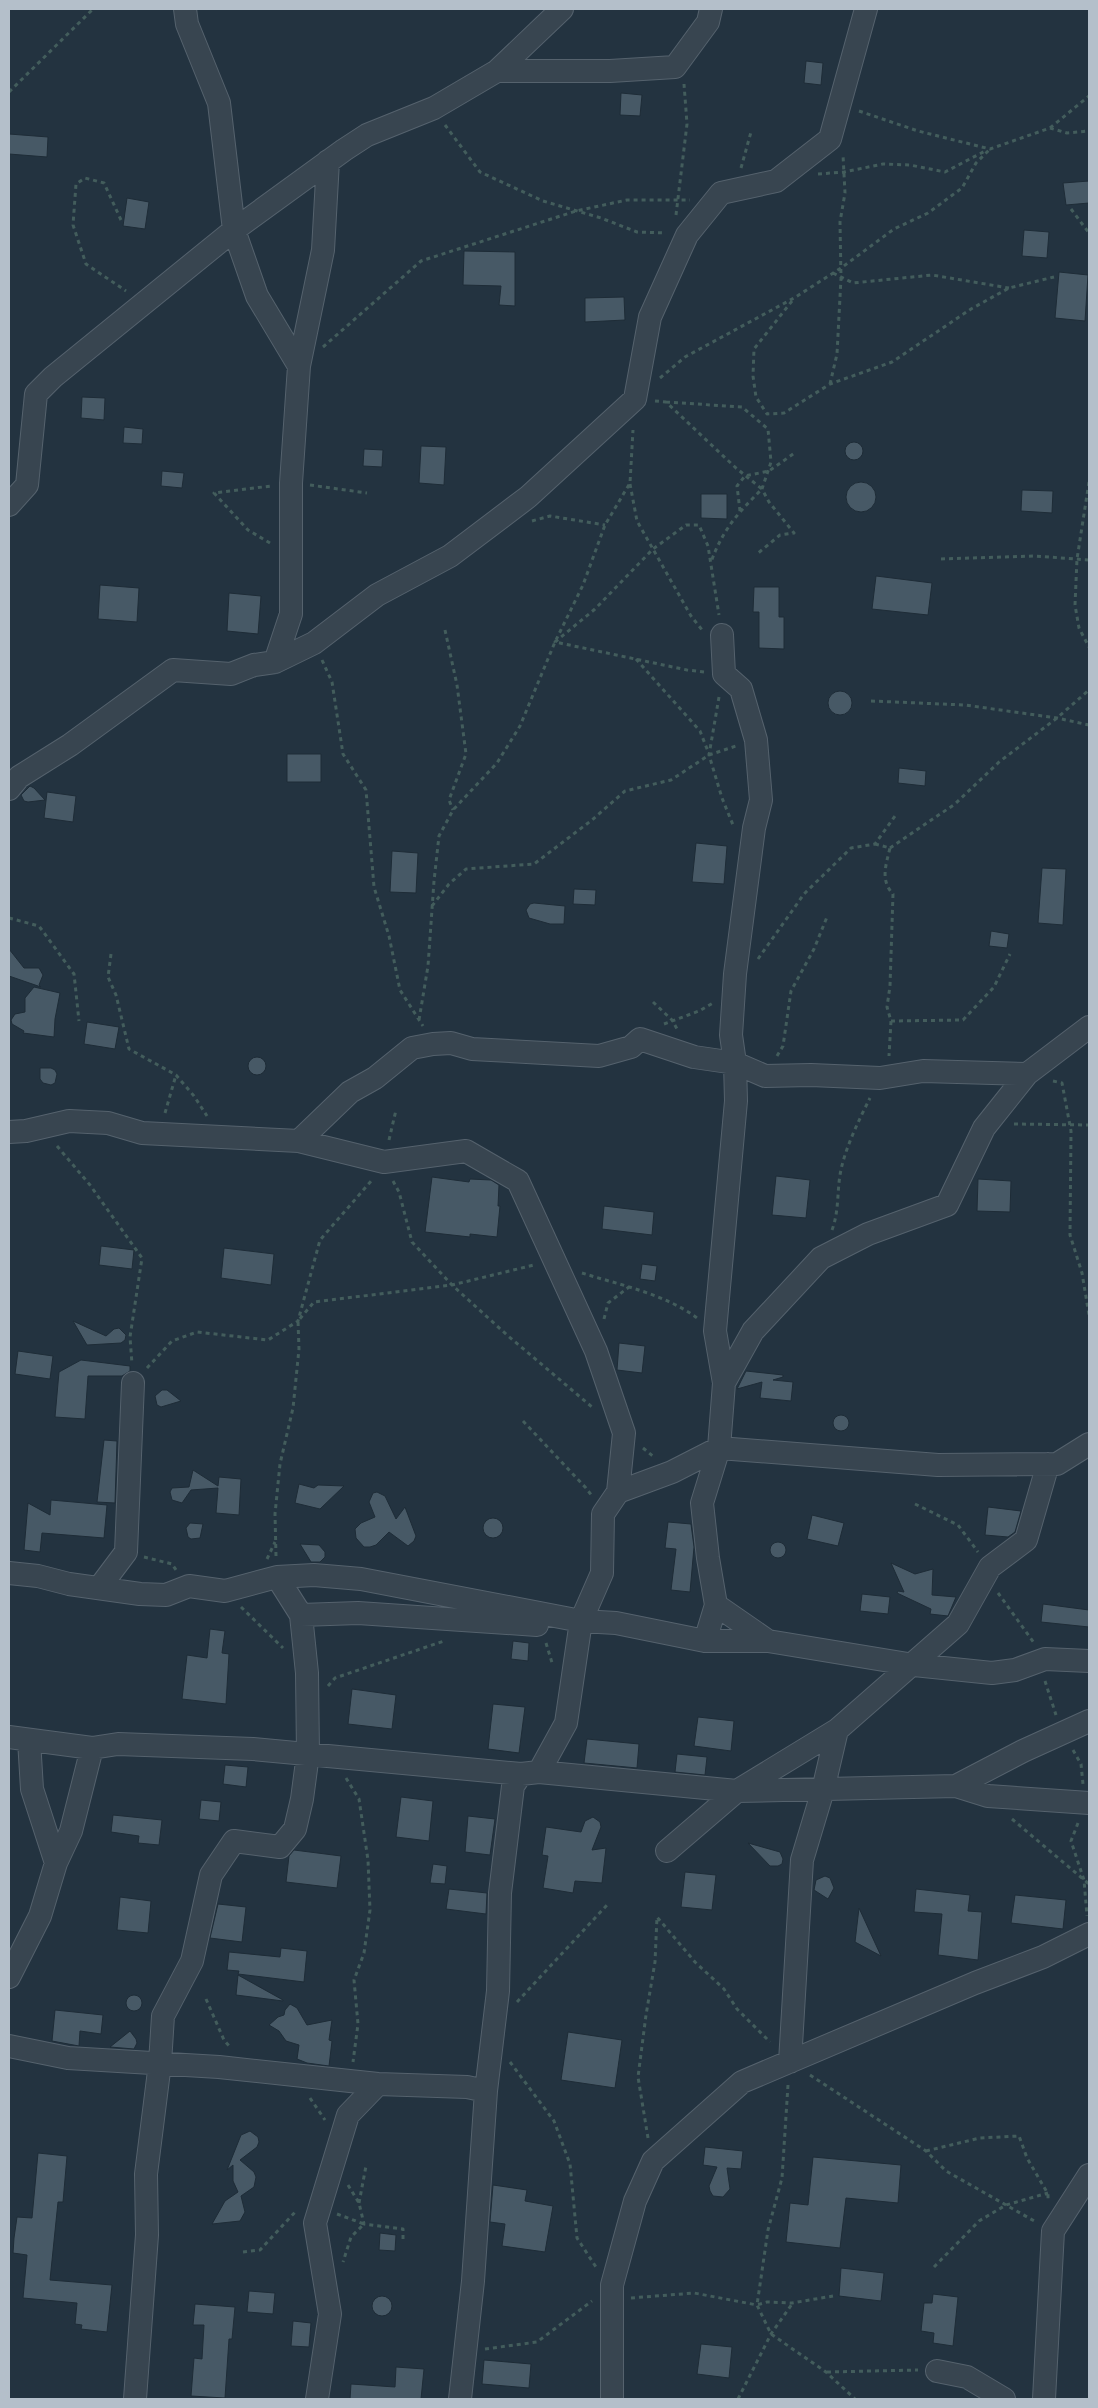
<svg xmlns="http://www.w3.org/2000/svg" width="1098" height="2408" viewBox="0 0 1098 2408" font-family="Karla,sans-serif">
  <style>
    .building { fill: #475966; stroke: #1e2c37 }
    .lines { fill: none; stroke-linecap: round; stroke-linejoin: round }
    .minor-casing { stroke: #55626d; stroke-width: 24 }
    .path { stroke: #435d5c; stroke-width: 3; stroke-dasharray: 4 4; stroke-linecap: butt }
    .minor { stroke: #384550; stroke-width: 22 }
  </style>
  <rect width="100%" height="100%" fill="#233340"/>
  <path class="building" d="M806 61 823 63 821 85 804 83Z
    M621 93 642 95 640 116 620 115Z
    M9 134 48 137 47 157 9 154Z
    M1089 181V203L1066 205 1063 183Z
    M127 198 149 202 145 229 123 226Z
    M1024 230 1049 232 1047 258 1022 256Z
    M464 251 515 252V306L499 305 501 286 463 285Z
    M1059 272 1088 275 1085 321 1055 318Z
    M624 297 625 320 585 322V298Z
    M82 397 105 398 104 420 81 418Z
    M124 427 143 429 142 444 123 443Z
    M845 451a9 9 0 1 1 18 0a9 9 0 1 1-18 0Z
    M421 446 446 447 444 485 419 483Z
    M364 449 383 450 382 467 363 466Z
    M162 471 184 473 182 488 161 486Z
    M846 497a15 15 0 1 1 30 0a15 15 0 1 1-30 0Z
    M1022 490 1053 491 1052 513 1021 511Z
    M701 494H727V519L701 518Z
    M876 576 932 583 928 615 872 609Z
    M100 585 139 588 137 622 98 619Z
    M754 587H779V617H784V649L759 648V612H753Z
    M229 593 261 596 258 634 227 631Z
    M828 703a12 12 0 1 1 24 0a12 12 0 1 1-24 0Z
    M287 754H321V782H287Z
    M899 768 926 771 925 786 898 783Z
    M30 786 34 788 45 800 28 802 24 801 21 795Z
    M47 792 76 796 73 822 44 818Z
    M696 843 727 846 724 884 692 882Z
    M392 851 418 853 416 893 390 892Z
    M1042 868 1066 869 1063 925 1038 923Z
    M574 889 596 890 595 905 573 904Z
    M534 903 565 906 564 924H550L529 918 526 910 530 904Z
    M991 931 1009 934 1007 948 989 946Z
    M9 949 24 968H39L43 975 39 985 41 987 9 976Z
    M34 987 60 993 55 1019 54 1037 23 1033 24 1031 12 1024 11 1020 15 1014 25 1012V998Z
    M87 1022 119 1027 115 1049 84 1044Z
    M248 1066a9 9 0 1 1 18 0a9 9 0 1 1-18 0Z
    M40 1068H51L55 1070 57 1074 55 1083 51 1085 43 1083 40 1079Z
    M776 1176 810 1180 806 1218 772 1215Z
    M432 1177 469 1182 470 1179 491 1180 499 1185 498 1206H500L497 1237 470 1234V1237L425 1232Z
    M978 1179 1011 1181 1010 1212 977 1211Z
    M604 1206 654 1212 652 1235 602 1229Z
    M101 1246 134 1250 132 1269 99 1265Z
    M224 1248 274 1254 271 1285 221 1278Z
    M642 1264 657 1266 655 1281 640 1279Z
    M73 1321 106 1336 114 1329 119 1328 126 1335 125 1340 121 1343 87 1345Z
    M619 1343 645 1346 642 1373 617 1370Z
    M18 1351 53 1356 50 1379 15 1374Z
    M81 1360 130 1366V1371L122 1376H88L85 1419 55 1417 59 1372Z
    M746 1371 783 1375V1377L773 1380 793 1382 791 1401 760 1398 762 1382 737 1389Z
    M162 1390H167L181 1401 161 1407 157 1405 155 1396Z
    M833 1423a8 8 0 1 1 16 0a8 8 0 1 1-16 0Z
    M104 1440 117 1441 115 1503 97 1502Z
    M193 1470 218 1486 219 1477 241 1479 239 1515 216 1513 218 1488 191 1490 182 1503 172 1500 170 1492 172 1488 189 1487Z
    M299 1484 314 1488 318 1485 344 1486 320 1509 295 1503Z
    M377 1492 385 1496 396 1519 405 1507 416 1536 414 1541 408 1546 389 1532 376 1545 370 1547H364L356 1538 355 1529 361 1523 375 1517 369 1502 373 1493Z
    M51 1500 107 1505 104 1538 42 1533 40 1552 24 1550 28 1503 50 1515Z
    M988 1507 1021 1511 1015 1532 1008 1537 985 1535Z
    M812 1515 844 1523 838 1546 807 1539Z
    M483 1528a10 10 0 1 1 20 0a10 10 0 1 1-20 0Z
    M668 1522 691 1524 694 1547 690 1592 671 1590 676 1549 665 1548Z
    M190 1523 203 1524 200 1538 191 1539 188 1537 186 1528Z
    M770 1550a8 8 0 1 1 16 0a8 8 0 1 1-16 0Z
    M300 1544 319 1545 325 1552V1557L320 1562H311Z
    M891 1563 915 1574 933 1569 932 1595 956 1597 948 1616 930 1614 931 1609 897 1593 898 1591 904 1592Z
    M862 1594 890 1597 888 1614 860 1611Z
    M1043 1604 1089 1610V1627L1041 1622Z
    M210 1629 225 1631 222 1653 229 1654 226 1704 182 1699 187 1655 207 1658Z
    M513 1641 529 1643 528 1661 511 1659Z
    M352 1689 396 1695 392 1729 348 1724Z
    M493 1704 525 1707 519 1753 488 1749Z
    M698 1717 734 1721 731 1751 694 1746Z
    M587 1739 639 1744 637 1768 584 1763Z
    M677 1754 707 1757 705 1775 675 1772Z
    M225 1765 248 1767 246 1787 223 1784Z
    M401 1797 433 1801 429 1841 396 1837Z
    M201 1800 221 1802 219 1821 199 1819Z
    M113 1815 162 1820 159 1845 138 1843 139 1836 111 1832Z
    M468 1816 495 1819 490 1855 465 1852Z
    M593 1817 600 1822 601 1827 592 1850 606 1848 602 1883 575 1881 573 1893 543 1888 548 1856 542 1855 546 1827 581 1832 585 1821Z
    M748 1843 780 1852 783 1859 782 1864 778 1866H770Z
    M294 1850 341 1856 337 1888 286 1882 289 1856Z
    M433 1864 447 1866 445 1884 430 1883Z
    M685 1872 716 1875 712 1910 681 1907Z
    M825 1876 830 1878 834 1888 828 1899 814 1890 816 1880Z
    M449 1889 487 1893 486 1914 446 1909Z
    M916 1889 970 1895 968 1911 982 1912 978 1960 938 1955 942 1914 914 1912Z
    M1015 1895 1066 1900 1063 1929 1011 1923Z
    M120 1897 151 1901 148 1933 117 1930Z
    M218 1904 246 1907 242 1942 210 1938Z
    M859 1908 881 1956 855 1942Z
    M281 1948 307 1951 304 1982 238 1974 239 1971 227 1970 229 1952 280 1957Z
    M238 1975 283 2000V2001L236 1995Z
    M126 2003a8 8 0 1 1 16 0a8 8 0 1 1-16 0Z
    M290 2004 297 2008 307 2025 332 2020 329 2040 332 2041 329 2066 307 2063 297 2059 299 2045 286 2041 279 2031 269 2025 278 2017 284 2015 285 2010Z
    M55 2010 103 2015 101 2034 80 2031 79 2046 52 2041Z
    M130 2031 136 2039 137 2043 134 2049 110 2047Z
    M568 2032 622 2040 615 2088 561 2080Z
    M250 2131 258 2137 259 2142 257 2147 240 2160 254 2172 256 2177 254 2187 241 2196 245 2212 240 2221 212 2224 225 2201 238 2192 233 2181V2165L227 2170 241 2135Z
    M705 2147 743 2151 741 2169 727 2168 730 2189 723 2197 713 2196 710 2191 709 2186 717 2167 703 2165Z
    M38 2153 67 2156 63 2202H58L50 2280 112 2285 107 2332 81 2329 82 2325 75 2324 77 2303 23 2298 27 2255 13 2253 14 2238 17 2217 32 2218Z
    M813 2157 901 2165 898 2203 846 2198 840 2248 786 2242 790 2203 808 2205Z
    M493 2185 527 2190 525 2201 553 2206 545 2252 502 2246 505 2224 490 2222Z
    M380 2233 396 2235 395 2251 379 2250Z
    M841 2268 884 2273 881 2301 839 2296Z
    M249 2291 275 2293 273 2314 247 2312Z
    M933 2294 958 2297 953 2346 933 2343 934 2333 921 2331 924 2303H932Z
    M372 2306a10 10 0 1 1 20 0a10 10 0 1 1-20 0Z
    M195 2304 235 2307 232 2339H229L225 2398 191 2396 194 2358 202 2359 204 2325H193Z
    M293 2321 311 2323 309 2347 291 2346Z
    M701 2344 732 2347 729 2378 697 2374Z
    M484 2360 531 2364 529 2388 482 2384Z
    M396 2367 424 2369 421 2399H350L351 2384 395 2387Z"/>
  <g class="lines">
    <defs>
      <path id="minor" d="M497 71H610L675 67 708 22 711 9
        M299 366 323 250 328 161
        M9 505 27 485 36 394 53 377 234 230 344 150 367 135 434 108 497 71 562 9
        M722 635 724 674 741 689 756 740 761 800 754 828 735 974 731 1035 735 1063 736 1101 715 1331 724 1383
        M275 662 314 643 377 595 450 556 528 497 635 399 650 317 687 235 721 193 776 181 830 139 866 9
        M9 789 19 777 70 745 173 670 231 674 254 665 275 662 291 614V483L299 366 257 296 234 230 219 103 187 24 185 9
        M9 1132 26 1131 69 1121 108 1123 142 1133 299 1141 350 1092 375 1078 412 1048 433 1044 451 1043 472 1049 599 1056 631 1047 640 1039 694 1057 735 1063 765 1076 811 1075 880 1078 923 1071 1027 1074
        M299 1141 384 1162 466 1151 518 1181 596 1351 624 1433 618 1492
        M9 1573 38 1576 69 1584 140 1594 166 1595 189 1586 225 1591 277 1577 314 1575 361 1579 581 1621 616 1623 705 1641H768L914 1665 992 1673 1015 1670 1045 1659 1089 1661
        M277 1577 301 1615 358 1613 537 1625
        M99 1588 126 1552 133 1383
        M716 1605 768 1641
        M705 1641 716 1605 708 1558 702 1503 719 1448 938 1465 1057 1464 1089 1444
        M9 1737 92 1748 118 1744 253 1749 521 1774 539 1772 737 1791 956 1786 988 1796 1089 1803
        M29 1740 32 1789 56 1863
        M539 1772 566 1723 581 1621 602 1573 603 1514 618 1492 672 1472 719 1448 724 1383 753 1331 821 1258 868 1234 947 1205 984 1128 1027 1074 1089 1027
        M956 1786 1023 1751 1089 1721
        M667 1851 737 1791 837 1730
        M9 1977 40 1916 56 1863 71 1831 92 1748
        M9 2046 68 2058 219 2067 378 2084 467 2087 486 2091 498 1991 500 1893 513 1786 521 1774
        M790 2062 802 1860 823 1790 837 1730 958 1624 990 1567 1026 1540 1048 1464
        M937 2371 967 2377 1004 2399
        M135 2399 147 2235 146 2174 160 2063 163 2016 192 1961 211 1875 234 1841 280 1847 295 1829 302 1799 308 1754 307 1673 301 1615
        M317 2399 330 2314 315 2223 348 2115 378 2084
        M460 2399 473 2281 486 2091
        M612 2399V2285L635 2201 653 2161 742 2082 975 1983 1043 1957 1089 1934
        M1044 2399 1053 2231 1089 2175"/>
    </defs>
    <use href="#minor" class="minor-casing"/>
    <path class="path" d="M9 92 93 9
      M859 111 918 131 990 149 1050 128 1067 133 1089 131
      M445 125 480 172 543 201 601 218 637 232 666 233
      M1050 128 1089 96
      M741 168 751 132
      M818 174 844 172 883 164 910 165 945 172 987 150
      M1071 209 1089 233
      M676 215 687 124 684 84
      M121 220 104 183 85 178 76 184 73 225 86 264 126 291
      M833 273 853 283 932 275 1009 288
      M792 301 754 349 753 376 756 397 767 414 784 413 830 384 892 362 971 309 1009 288 1054 277
      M323 347 421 261 576 211 627 200H690
      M660 378 685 357 794 298 841 268 894 229 928 213 962 188 976 163 990 149
      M830 384 837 354 841 278 840 222 845 193 843 155
      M655 401 666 402 736 468 762 489C738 513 723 529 711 562
      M666 402 742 407 768 429 771 462 762 489 769 502 794 533 780 535 757 554
      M1089 482 1077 559 1075 605 1079 628 1089 647
      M630 484 637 521 691 616 703 631
      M310 485 367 493
      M740 511 737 486 745 476 769 471 796 452
      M532 521 550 516 605 525
      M270 543 248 530 214 493 271 486
      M941 559 1035 556 1089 560
      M445 630 457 685 466 754 449 800 453 810
      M636 659 700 731 709 754
      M322 660 332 682 343 754 366 790 374 887 389 936 400 990 423 1026
      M704 672 687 670 555 642 595 609 653 549 686 525H699L708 546 719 615
      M719 697 709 755 722 798 733 825
      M871 701 965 705 1057 718 1089 725
      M875 844 890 848C886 865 880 880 893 894L890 986 887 1007 891 1021 889 1056
      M890 848 955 804 999 762 1057 718 1089 690
      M432 906 449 884 466 869 534 864 592 820 625 791 671 780 709 755 736 746
      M9 918 39 926 74 974 79 1021
      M111 954 108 977 116 995 129 1049 176 1075 194 1096 207 1116
      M758 959 804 894 851 848 875 844 895 816
      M653 1002 672 1020 677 1029
      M419 1020 428 966 434 881 439 836 453 810 497 763 520 726 555 642 583 585 605 525 630 483 633 430
      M891 1021 963 1020 994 987 1010 954
      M664 1024 699 1011 713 1003
      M777 1056 783 1046 791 991 814 949 827 917
      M1053 1081 1062 1083 1071 1131 1070 1235 1082 1273 1089 1315
      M165 1113 176 1075
      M1014 1124 1089 1125
      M389 1140 396 1110
      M57 1146 90 1185 142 1258 130 1337 132 1364
      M393 1181 399 1192 412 1242 452 1285 507 1335 592 1407
      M832 1230C839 1211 837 1194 840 1175 844 1150 859 1120 870 1098
      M582 1273C620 1285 665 1294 697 1318
      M604 1319 608 1303 629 1287
      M147 1368 172 1341 197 1332 268 1340 298 1321 320 1240 372 1180
      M523 1421 586 1488 592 1496
      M643 1448 654 1457
      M915 1504 958 1525 978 1552
      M276 1556 275 1514 280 1464 293 1408 299 1349 298 1321 314 1302 452 1285 534 1265
      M144 1557 172 1564 176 1570
      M267 1559 275 1542
      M998 1593 1034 1643
      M241 1607 283 1648
      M546 1643 553 1666
      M1045 1681 1056 1715
      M328 1686 335 1678 444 1641
      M1073 1750 1081 1764 1083 1784
      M346 1778 359 1799 368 1860 370 1910 364 1953 354 1980 358 2024 353 2062
      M1012 1819 1089 1884
      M1078 1823 1071 1841 1084 1880 1087 1916
      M206 1999 224 2040 230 2047
      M517 2002 607 1905
      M510 2062 554 2121 570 2164 577 2238 596 2267
      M810 2075 926 2151 946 2171 1036 2222
      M788 2085 782 2178 768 2230 757 2305 767 2302 792 2303 833 2296
      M310 2098 325 2120
      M648 2138 638 2077 646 2015 655 1962 657 1917 695 1962 724 1989 737 2009 770 2042
      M926 2151 980 2138 1019 2136 1027 2158 1048 2194V2199
      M348 2185 359 2203 364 2224 403 2229V2240
      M359 2203 366 2166
      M337 2214 364 2224 351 2237 343 2262
      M243 2252 260 2250 297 2210
      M934 2267 979 2221 1006 2205 1048 2193
      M631 2298 694 2293 757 2305 771 2334 826 2372 855 2399
      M485 2349 537 2342 592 2301
      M827 2372 918 2370
      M738 2399 771 2334 792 2304"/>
    <use href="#minor" class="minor"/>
  </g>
  <rect width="1098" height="2408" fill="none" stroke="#b4bfca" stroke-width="20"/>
</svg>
